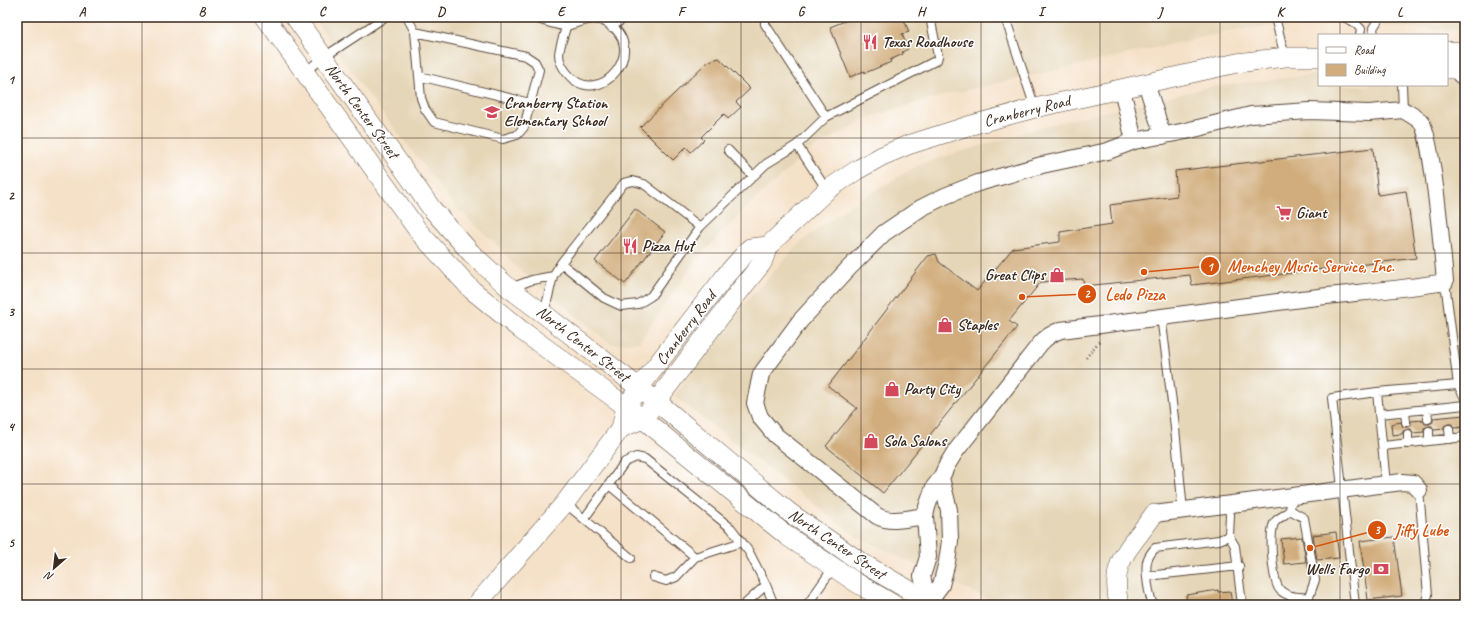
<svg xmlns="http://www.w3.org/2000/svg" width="1482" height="622" viewBox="0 0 1482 622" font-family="Caveat,sans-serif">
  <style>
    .built { fill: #e5d6b7 }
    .building { fill: #d1ad7d }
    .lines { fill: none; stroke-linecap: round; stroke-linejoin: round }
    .service-casing { stroke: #574538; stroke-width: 10 }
    .minor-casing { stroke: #574538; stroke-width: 18 }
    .tertiary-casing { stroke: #574538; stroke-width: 20 }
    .path { stroke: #574538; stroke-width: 2.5; stroke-dasharray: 1 3; stroke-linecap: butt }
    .service { stroke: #fff; stroke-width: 8 }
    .minor { stroke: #fff; stroke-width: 16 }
    .tertiary { stroke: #fff; stroke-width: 19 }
    .grid { fill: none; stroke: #3b2a1e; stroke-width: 1; stroke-opacity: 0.55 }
    .labels { text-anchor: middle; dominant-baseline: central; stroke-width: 3; stroke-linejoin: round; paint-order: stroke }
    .poi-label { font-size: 16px; font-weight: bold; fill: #3b2a1e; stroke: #fff; text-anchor: start }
    .street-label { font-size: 16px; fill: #3b2a1e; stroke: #fff }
    .leader { fill: none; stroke: #d7540e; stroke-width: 1.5 }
    .callout-dot { fill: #d7540e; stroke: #fff; stroke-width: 1.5 }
    .mark-label { font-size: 12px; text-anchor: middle; font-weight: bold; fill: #fff }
    .callout-label { font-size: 17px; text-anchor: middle; font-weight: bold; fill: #d7540e; stroke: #fff; stroke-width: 3; stroke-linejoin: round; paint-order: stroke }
    .neatline { fill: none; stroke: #3b2a1e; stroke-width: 1.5 }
    .grid-label { font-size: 13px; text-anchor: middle; font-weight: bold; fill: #3b2a1e }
  </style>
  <rect width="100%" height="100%" fill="#fff"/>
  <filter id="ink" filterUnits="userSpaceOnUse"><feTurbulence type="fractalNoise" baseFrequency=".025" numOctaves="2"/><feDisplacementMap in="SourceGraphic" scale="8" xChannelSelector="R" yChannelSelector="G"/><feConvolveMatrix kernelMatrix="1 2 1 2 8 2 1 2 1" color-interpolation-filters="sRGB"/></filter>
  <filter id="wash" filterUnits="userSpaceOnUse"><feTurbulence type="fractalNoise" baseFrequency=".012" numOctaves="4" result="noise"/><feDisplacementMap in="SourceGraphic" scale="16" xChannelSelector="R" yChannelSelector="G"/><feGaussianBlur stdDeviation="0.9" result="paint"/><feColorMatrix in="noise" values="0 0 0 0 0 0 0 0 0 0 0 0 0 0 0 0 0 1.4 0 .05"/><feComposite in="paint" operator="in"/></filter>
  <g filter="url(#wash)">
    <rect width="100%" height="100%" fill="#f5e1c8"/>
    <path class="built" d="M313 17H1465V31L1311 21 1226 32 945 95 867 118 810 150 752 202 696 260 639 342 611 344 513 264 498 246 455 206 363 88Z
      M1447 73H1465V605H1000L856 536 674 396 744 304 801 242 844 209 920 164 1057 123 1210 87 1319 74V85H1447Z"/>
    <g id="blocks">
      <path class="building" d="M843 17H903L909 32 902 34 908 49 902 52 903 54 890 60 891 62 865 73 864 71 850 77 830 27 845 21Z
        M719 58 750 89 736 102 741 107 728 119 724 114 701 137 704 140 691 152 686 147 673 160 640 127 707 62Z
        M1373 148 1378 195 1406 191 1416 258 1192 285 1190 275 1084 286 1083 279 1041 282 1009 321 1017 327 883 493 826 446 857 408 828 386 928 256 936 254 939 262 977 291 1013 248 1060 242V232L1112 224 1110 205 1177 196 1175 171Z
        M635 209 665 232 625 284 595 261Z
        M1464 415 1465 427 1454 428 1452 424H1448L1444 426V429L1434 430 1432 426H1429L1424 428V432L1413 433 1411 429H1408L1403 431 1402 434 1392 435 1391 424 1401 422 1403 427H1407L1411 425V421L1423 420 1425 424H1429L1433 422V418Z
        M1336 532 1339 558 1317 560 1313 535Z
        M1302 537 1306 562 1284 564 1281 539Z
        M1394 537 1402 596 1368 600 1360 541Z
        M1218 590V592L1230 591 1232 605H1187L1186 595Z"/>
    </g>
  </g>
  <g filter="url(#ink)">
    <use href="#blocks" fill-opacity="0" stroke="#574538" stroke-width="1"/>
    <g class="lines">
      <defs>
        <path id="service" d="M407 17 415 32 421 98 425 109 434 122 503 139 517 135 524 127 539 70 535 62 526 56 415 32
          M532 17C542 20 554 25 564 26 567 27 570 25 573 24 585 21 593 16 605 22 653 46 599 113 567 73 563 68 559 60 559 54 560 45 564 35 566 27
          M765 17V24L826 117
          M1005 17 1035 108
          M1275 17 1285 57
          M1344 17 1354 22 1361 29 1360 35
          M611 27 626 17
          M1374 35 1373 28 1380 17
          M1453 70 1457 77 1465 84
          M305 72 324 57 385 17
          M419 76 530 103
          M1402 85 1403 110
          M797 145 827 190
          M728 150 753 176
          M561 263 604 298 621 306 638 304 651 296 700 227
          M553 276 561 263 624 183 633 181 644 184 700 227 766 164 797 145 826 117 937 60 938 56 930 17
          M1445 282 1458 385 1465 398
          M510 288 532 280 553 276 544 314
          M1161 316 1174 418 1183 511
          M1377 392 1386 484
          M1427 409 1428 419
          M1405 412 1406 422
          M1380 414 1465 405
          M1449 429 1450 439
          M1429 431V441
          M1408 434V444
          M1383 446 1465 437
          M609 485 695 557 742 542
          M1419 490 1428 595 1424 605
          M565 503 584 519 625 462 636 457 645 459 731 528 749 552 766 585 744 605
          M1228 504 1230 515 1229 536 1235 546 1242 605
          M1290 510 1304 518 1315 580 1309 597C1300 598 1287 597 1280 590 1272 581 1270 538 1273 526 1275 517 1286 517 1290 509 1291 506 1291 500 1291 497
          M584 519 631 558
          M1147 576 1239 566
          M653 577 666 581 676 577 695 557
          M766 585 774 605
          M807 605 833 568
          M1153 605C1149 595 1145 573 1147 562 1148 556 1151 553 1155 548L1219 540 1229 536
          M1355 605 1332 398 1377 392 1458 385"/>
        <path id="minor" d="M1146 83 1163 136
          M1122 89 1134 141
          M1154 514 1402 482 1413 483 1419 490
          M925 516C909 518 891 524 877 516L775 435 760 417 755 403 761 374 800 321 849 268 884 233 921 208 945 196 978 183 1042 165 1108 151 1134 141 1186 131 1251 115 1309 111 1369 113 1403 110C1408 113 1416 117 1421 122 1432 134 1443 257 1445 282 1398 290 1349 293 1301 299 1221 309 1141 319 1061 330 1052 333 1046 337 1040 344L955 452 947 465 941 478 934 487 927 507 925 516 928 557 922 576 928 602
          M926 605 941 585 947 562 950 541 949 510 941 478"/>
        <path id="tertiary" d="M265 17 419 232 472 290 521 330 643 419 787 536 857 583 894 605
          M295 17 432 209 471 253 509 288 544 314 656 401 790 513 862 563 935 605
          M1447 51 1465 52
          M1447 69H1465
          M621 428 643 419 738 293 762 263 768 246 827 190 857 170 882 156 908 145 968 126 1035 108 1237 63 1285 57H1319
          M476 605 565 503 621 428 626 407 639 388 726 275 750 248 768 246
          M1119 605C1109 559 1131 548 1154 514"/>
      </defs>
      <use href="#service" class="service-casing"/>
      <use href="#minor" class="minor-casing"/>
      <use href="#tertiary" class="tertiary-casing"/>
      <path class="path" d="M1086 358 1100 340"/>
      <use href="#service" class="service"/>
      <use href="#minor" class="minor"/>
      <use href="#tertiary" class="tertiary"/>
    </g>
  </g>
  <path class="grid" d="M142 17V605M262 17V605M382 17V605M501 17V605M621 17V605M741 17V605M861 17V605M981 17V605M1100 17V605M1220 17V605M1340 17V35M1340 85V605M17 138H1465M17 253H1465M17 369H1465M17 484H1465"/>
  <defs>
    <symbol id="restaurant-bare" viewBox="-9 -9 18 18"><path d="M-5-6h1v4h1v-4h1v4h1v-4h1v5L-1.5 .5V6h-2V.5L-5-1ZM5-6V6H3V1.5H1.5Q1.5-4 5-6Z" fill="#d1495b" stroke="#fff" stroke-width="2.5" paint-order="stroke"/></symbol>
    <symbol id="school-bare" viewBox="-9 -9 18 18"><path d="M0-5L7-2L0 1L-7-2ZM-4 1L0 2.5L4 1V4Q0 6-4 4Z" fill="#d1495b" stroke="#fff" stroke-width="2.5" paint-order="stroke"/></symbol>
    <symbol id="supermarket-bare" viewBox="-9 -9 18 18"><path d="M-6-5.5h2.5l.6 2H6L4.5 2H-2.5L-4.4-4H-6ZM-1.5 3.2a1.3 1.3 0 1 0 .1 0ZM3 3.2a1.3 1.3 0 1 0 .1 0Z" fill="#d1495b" stroke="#fff" stroke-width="2.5" paint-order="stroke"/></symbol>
    <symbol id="shop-bare" viewBox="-9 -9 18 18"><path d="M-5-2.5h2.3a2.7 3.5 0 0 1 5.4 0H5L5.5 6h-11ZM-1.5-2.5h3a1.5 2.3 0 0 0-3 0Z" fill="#d1495b" stroke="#fff" stroke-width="2.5" paint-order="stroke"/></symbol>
    <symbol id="bank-bare" viewBox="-9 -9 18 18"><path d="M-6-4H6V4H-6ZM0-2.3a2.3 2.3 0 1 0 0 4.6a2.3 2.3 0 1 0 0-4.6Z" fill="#d1495b" stroke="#fff" stroke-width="2.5" paint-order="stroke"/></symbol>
  </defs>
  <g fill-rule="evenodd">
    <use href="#restaurant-bare" x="859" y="31" width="22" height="22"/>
    <use href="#school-bare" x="481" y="101" width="22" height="22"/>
    <use href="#supermarket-bare" x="1273" y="202" width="22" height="22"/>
    <use href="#restaurant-bare" x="619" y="235" width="22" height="22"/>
    <use href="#shop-bare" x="1046" y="264" width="22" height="22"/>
    <use href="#shop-bare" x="934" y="314" width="22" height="22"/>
    <use href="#shop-bare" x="881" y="378" width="22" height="22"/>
    <use href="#shop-bare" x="860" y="430" width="22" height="22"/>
    <use href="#bank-bare" x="1370" y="558" width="22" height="22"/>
  </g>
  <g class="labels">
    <g class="poi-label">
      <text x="882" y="42">Texas Roadhouse</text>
      <text x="504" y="103">Cranberry Station<tspan x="504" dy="18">Elementary School</tspan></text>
      <text x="1296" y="213">Giant</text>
      <text x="642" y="246">Pizza Hut</text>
      <text x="1045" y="275" text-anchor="end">Great Clips</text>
      <text x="957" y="325">Staples</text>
      <text x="904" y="389">Party City</text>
      <text x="883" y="441">Sola Salons</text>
      <text x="1369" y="569" text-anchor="end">Wells Fargo</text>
    </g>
    <g class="street-label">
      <text transform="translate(362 111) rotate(54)">North Center Street</text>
      <text transform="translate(1027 111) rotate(-14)">Cranberry Road</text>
      <text transform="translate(686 328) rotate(-53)">Cranberry Road</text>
      <text transform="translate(583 344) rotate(38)">North Center Street</text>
      <text transform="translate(837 544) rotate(34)">North Center Street</text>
    </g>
  </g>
  <path class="leader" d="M1144 272L1210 266M1022 297L1087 294M1310 548L1377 530"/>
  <g class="callout-dot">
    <circle cx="1144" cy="272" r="4"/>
    <circle cx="1022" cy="297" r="4"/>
    <circle cx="1310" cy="548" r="4"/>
    <circle cx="1210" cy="266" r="10"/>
    <circle cx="1087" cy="294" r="10"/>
    <circle cx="1377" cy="530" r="10"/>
  </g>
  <g class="mark-label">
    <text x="1210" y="271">1</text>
    <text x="1087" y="298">2</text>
    <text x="1377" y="534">3</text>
  </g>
  <g class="callout-label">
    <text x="1311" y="272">Menchey Music Service, Inc.</text>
    <text x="1135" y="300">Ledo Pizza</text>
    <text x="1421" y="536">Jiffy Lube</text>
  </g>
  <rect width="1482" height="622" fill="none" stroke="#fff" stroke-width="44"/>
  <rect x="1318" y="34" width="130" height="52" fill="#ffffff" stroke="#b1aaa5"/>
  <rect x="1326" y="47" width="20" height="6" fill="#ffffff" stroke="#b1aaa5"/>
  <text x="1354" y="54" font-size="12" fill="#3b2a1e">Road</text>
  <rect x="1326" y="64" width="20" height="12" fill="#d1ad7d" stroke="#b1aaa5"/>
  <text x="1354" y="74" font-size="12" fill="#3b2a1e">Building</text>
  <g transform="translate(54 568) rotate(208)" stroke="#ffffff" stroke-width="3" paint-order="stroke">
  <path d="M0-3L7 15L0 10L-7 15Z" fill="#3b2a1e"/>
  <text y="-6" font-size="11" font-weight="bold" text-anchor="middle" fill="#3b2a1e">N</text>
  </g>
  <rect x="22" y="22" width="1438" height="578" class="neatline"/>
  <g class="grid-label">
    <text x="82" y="16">A</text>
    <text x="202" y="16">B</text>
    <text x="322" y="16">C</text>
    <text x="441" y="16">D</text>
    <text x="561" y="16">E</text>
    <text x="681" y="16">F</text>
    <text x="801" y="16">G</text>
    <text x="921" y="16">H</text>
    <text x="1041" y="16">I</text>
    <text x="1160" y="16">J</text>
    <text x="1280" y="16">K</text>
    <text x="1400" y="16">L</text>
    <text x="11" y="84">1</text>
    <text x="11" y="200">2</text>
    <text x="11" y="316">3</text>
    <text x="11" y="431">4</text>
    <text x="11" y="547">5</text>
  </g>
</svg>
